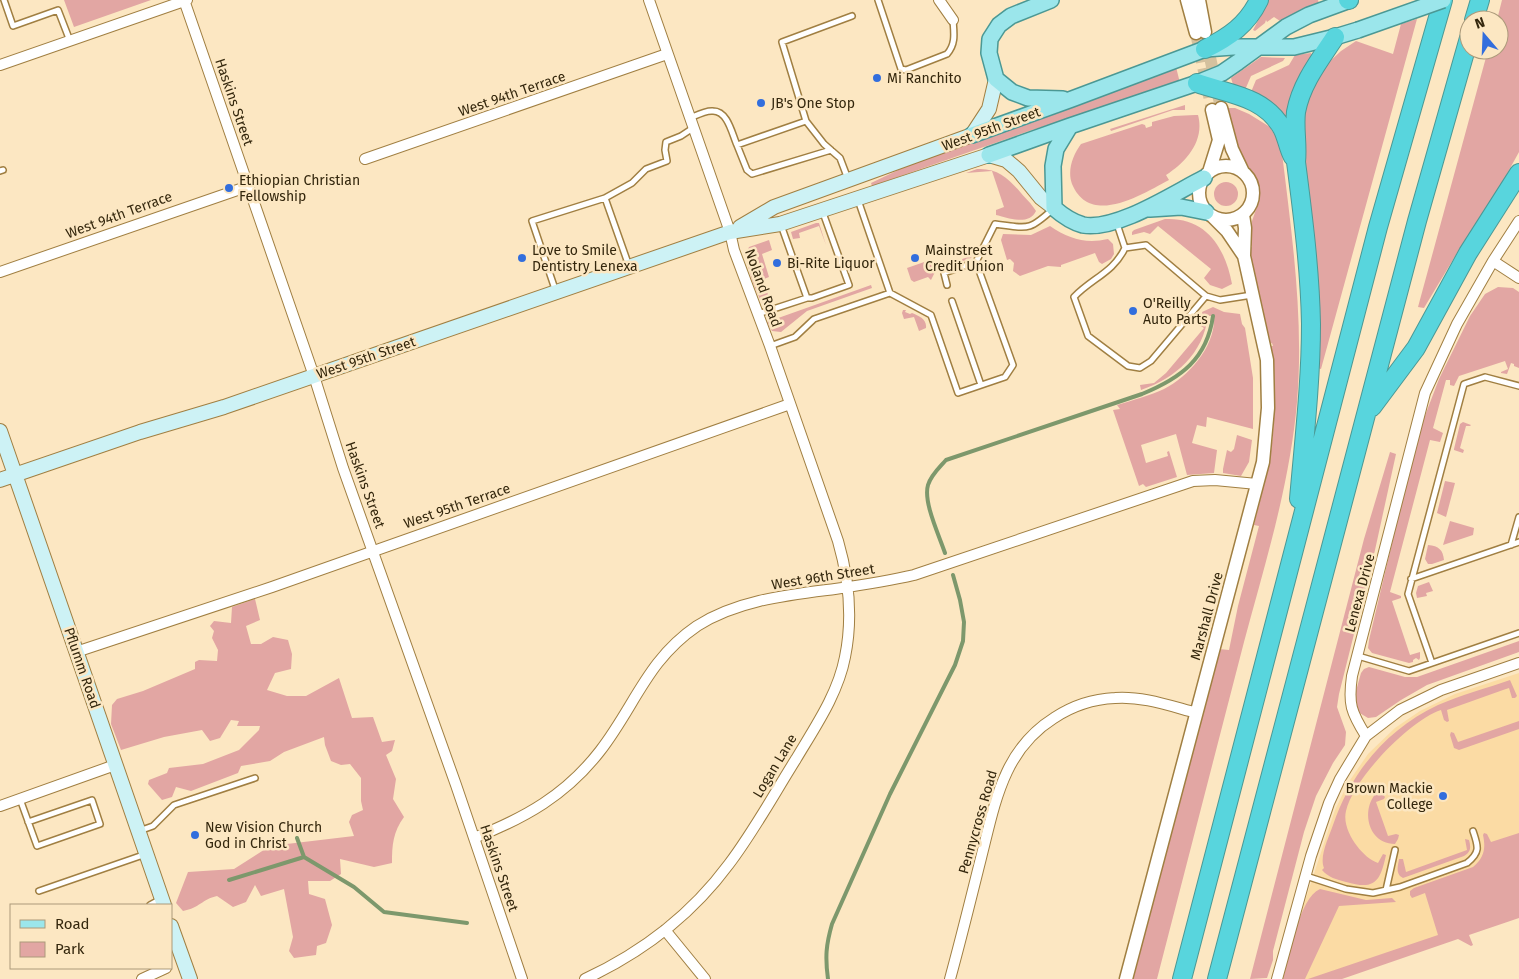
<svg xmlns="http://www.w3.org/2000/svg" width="1519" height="979" viewBox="0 0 1519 979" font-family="'Fira Sans',sans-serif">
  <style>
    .built { fill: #fbdba4 }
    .green { fill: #e2a6a3 }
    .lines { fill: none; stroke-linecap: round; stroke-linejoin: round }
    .stream { stroke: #7d986c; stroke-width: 4 }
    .tertiary-tunnel { stroke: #d4c19e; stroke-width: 12; stroke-dasharray: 12 6; stroke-linecap: butt }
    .service-casing { stroke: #a07f42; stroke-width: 8 }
    .minor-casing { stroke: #a07f42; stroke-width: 12 }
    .tertiary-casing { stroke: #a07f42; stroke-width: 15 }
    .secondary-casing { stroke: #a07f42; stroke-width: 16 }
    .primary-casing { stroke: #4b9894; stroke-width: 18 }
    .motorway-casing { stroke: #4b9894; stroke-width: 20 }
    .service { stroke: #fff; stroke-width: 5 }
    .minor { stroke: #fff; stroke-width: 10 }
    .tertiary { stroke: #fff; stroke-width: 12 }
    .secondary { stroke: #cdf2f5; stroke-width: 14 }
    .primary { stroke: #9be6eb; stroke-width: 15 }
    .motorway { stroke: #58d5dd; stroke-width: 18 }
    .primary-bridge-casing { stroke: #4b9894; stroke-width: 18; stroke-linecap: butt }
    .primary-bridge { stroke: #9be6eb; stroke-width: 15 }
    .poi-dot { fill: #326edd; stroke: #fce7c2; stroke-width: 2 }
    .labels { text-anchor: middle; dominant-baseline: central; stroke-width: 5; stroke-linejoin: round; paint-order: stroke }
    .poi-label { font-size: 14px; fill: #34270d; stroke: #fce7c2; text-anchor: start }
    .street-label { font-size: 14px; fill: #34270d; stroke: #fce7c2 }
  </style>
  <rect width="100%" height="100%" fill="#fce7c2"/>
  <path class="built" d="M1519 673V912L1326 979H1283L1304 904 1335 810 1348 783 1368 754 1395 728 1420 711 1455 694Z"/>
  <path class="green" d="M64 0H151L74 27Z
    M1269 0H1318L1319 3 1304 9 1280 21 1274 17 1267 22 1266 20 1265 23 1255 31 1253 30Z
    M1502 0H1519V152L1503 181 1463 243 1424 308 1418 307 1488 50H1499V20H1497Z
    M1417 19 1321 369 1317 368 1316 261 1302 142 1304 106 1318 75 1327 64 1341 51 1356 41 1393 54 1401 24Z
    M1311 53 1314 59 1291 127 1251 92 1256 80 1289 65 1295 55Z
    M1261 57 1285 58 1283 61 1251 76 1245 90 1234 88 1231 78Z
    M1176 67 1180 83 1032 130 872 186 871 183 915 162 1086 102Z
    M1185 105V110H1173L1111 131 1110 129Z
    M1226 108H1235L1249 114 1270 127 1277 139 1282 153C1292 236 1304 319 1297 402 1290 484 1265 564 1244 642 1215 754 1186 867 1157 979H1133L1219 649 1229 650 1238 606 1259 526 1254 525C1261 496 1270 465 1273 435 1275 405 1273 376 1270 346H1273L1272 343 1270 344 1249 254V248L1252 247 1251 244H1249L1248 236 1252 221 1260 198 1259 184 1236 146 1233 128Z
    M1195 115H1198C1205 141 1186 162 1166 175L1169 180C1141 195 1090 227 1072 184 1067 170 1073 155 1081 144L1142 124 1145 125 1146 128 1152 126V122L1174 116Z
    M977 169C998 168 1008 178 1021 193 1026 199 1031 203 1036 211 1029 226 1008 218 996 215V210L1004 207 992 171 966 173Z
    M1214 194a12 12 0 1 1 24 0a12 12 0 1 1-24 0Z
    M1165 219C1206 217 1225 247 1232 284L1222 289 1210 285 1204 278 1211 269 1158 226 1150 234 1144 232 1132 235V232L1134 230Z
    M816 223H819L826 245 819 226 799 233 800 238 793 239 791 232Z
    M1050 226C1069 239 1086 244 1108 239L1113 244 1114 254 1111 259 1102 264 1099 262 1095 253 1061 265V267L1048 266 1020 276 1013 271 1014 263 1010 259 1007 260 1001 240 1003 234 1031 235Z
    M769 240 772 250 762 254 769 277 764 279 770 303 763 305C756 291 742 260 749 247Z
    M978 246 971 258 939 270 935 272 931 280 928 277 914 282 911 280 907 268 930 260 933 269 971 256 970 249Z
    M871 285 872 288 807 311 781 332 772 331 767 322Z
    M1498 287 1513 288 1519 292V368L1514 366V364L1511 363 1507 374 1501 373V372L1508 369 1505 361 1459 376 1454 386 1450 385V380H1446L1433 428 1443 433 1440 442 1430 440 1390 592 1401 596V598L1392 601 1410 655 1420 652V658L1419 660 1416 658 1413 660V662L1409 663 1372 653 1368 648 1369 640 1418 434 1439 379 1470 316 1485 294Z
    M1213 307 1224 312 1240 314 1242 324 1245 328 1253 378V429L1207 417 1206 427 1197 425 1192 443 1217 450 1214 473 1187 475 1176 434 1141 445 1146 463 1168 456 1167 452 1169 451 1177 477 1146 487 1143 484 1139 486 1113 410 1120 409 1117 405C1133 400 1149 396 1164 389 1189 376 1216 346 1214 316H1208C1203 354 1176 378 1141 390L1140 385 1154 383 1166 373 1204 328 1199 325 1204 320 1202 312Z
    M903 310H906L905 312 910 314 912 313C919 316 927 319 926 328L919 331 914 317 904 319 902 313Z
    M1463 422 1471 425 1470 426H1466L1460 448 1464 450 1463 453 1454 450V449L1460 424Z
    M1237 435 1252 440 1249 462 1241 476 1223 473V469L1227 450 1231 452 1234 449Z
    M1390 452 1396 454 1375 550 1339 694 1337 707 1346 732 1345 745 1333 763 1316 796 1304 832 1273 951V960L1267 978 1250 979 1364 539Z
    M1445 481 1455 483 1446 517 1437 513Z
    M1450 521 1474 528 1473 535 1443 545Z
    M1428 545C1439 546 1443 550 1444 560L1432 564H1428L1425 559Z
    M1429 582 1433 591 1426 593 1427 596 1417 598 1416 593 1418 586Z
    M255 599 260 620 246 626 251 644H261L273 637 288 640 292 654 291 669 275 673 267 690 287 696H306L339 678 352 718 373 717 382 742 395 740 392 751 386 755 396 779 393 799 404 817C393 832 392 845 392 863L374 867 340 859 341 874 330 881H308L309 894 325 899 332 925 326 943 317 946 316 955 294 958 289 951 293 937 284 889 261 896 255 885 246 902 233 907 217 896C202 899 200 908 183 911L176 903 188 872 234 869 270 846 354 836 349 822 352 815 363 810 361 801V778L350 764 341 765 331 761 325 745 324 737 284 752 270 761 241 766 238 773 191 791 176 787 172 797 162 800 148 784 149 780 167 773 169 768 203 764 239 750 259 730 260 726H237L239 721 231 720 220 738 210 741 202 730 164 737 121 750 111 724 112 705 117 699 143 691 195 669V662L199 660 217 661 218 650 212 638 214 631 210 626 214 621 231 623 232 607Z
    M1519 641V652L1427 685 1401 700 1376 717 1368 718 1358 712 1354 698 1361 673 1364 669 1369 667 1405 677H1417Z
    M1510 680 1517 696 1515 698H1512L1509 688 1503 690 1447 710 1449 721 1447 722 1444 720 1441 710C1410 720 1353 779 1346 811 1343 823 1350 837 1357 846 1363 854 1370 860 1378 863L1383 854 1386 855C1380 883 1374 890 1346 882 1336 879 1329 878 1322 870L1324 868C1319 856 1329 837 1333 825 1351 772 1387 729 1438 705 1461 695 1487 688 1510 680Z
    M1519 721V729L1459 750 1454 748 1450 735 1451 732 1454 733 1458 742Z
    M1377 792H1381L1385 797 1384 799 1376 802 1388 836 1396 834 1399 835 1398 839 1395 844C1368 844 1360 810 1377 792Z
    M1484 833 1487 834 1491 842 1519 833V918L1469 935 1473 945 1471 946 1458 939 1342 979H1308L1438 935 1425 893 1412 898 1410 895V891L1414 888 1473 867C1484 858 1486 849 1483 835Z
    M1465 839 1469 840C1471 847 1471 852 1464 856L1403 878C1395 874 1398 866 1399 859H1403L1406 872 1467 850Z
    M1320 889 1366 900 1392 898 1396 902 1339 906 1305 979H1283C1289 957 1299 898 1320 889Z"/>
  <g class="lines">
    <path class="stream" d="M945 553C939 535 923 502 928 485 931 475 939 468 946 460L1142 394C1181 378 1207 359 1213 316
      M297 838 304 857
      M229 880 304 857 354 887 384 912 467 923
      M828 979C825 957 826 945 832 924L890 794 955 665 963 641 964 622 960 600 953 575"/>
    <path class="tertiary-tunnel" d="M1196 33 1212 110
      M1206 39 1221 108"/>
    <defs>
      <path id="service" d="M4 0 13 26 58 10 70 41
        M878 0 901 69 906 70 947 54C956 44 954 33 953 20
        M690 118C697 115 706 110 713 111 728 111 732 134 737 145L806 121 824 144 840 158 848 179
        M806 121 782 42 852 16
        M737 145 747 170 752 174 831 150
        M0 171 3 170
        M605 198 632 183 646 169 667 161 665 150 666 142 681 136 693 128
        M1117 224 1125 248C1113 273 1092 278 1074 297L1088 336 1128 366 1140 368 1151 361 1206 296 1146 245 1125 248
        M947 285 944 273 976 262
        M556 292 532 221 605 198 629 266
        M890 293 931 315 958 393 1005 377 1013 365 976 262 995 224C1028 228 1028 232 1053 209
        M1206 296 1220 300 1252 295
        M807 298H812L849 285 822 210
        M952 301 981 385
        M758 314 807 298 781 225
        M770 346 795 337 814 319 890 293 858 200
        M1511 545 1519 517
        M1411 579 1519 542
        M1358 656 1409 671 1519 633
        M1432 663 1408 594 1464 384 1485 377 1519 386
        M20 799 37 846 100 824 92 800 28 822
        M139 831 153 826 174 805 255 778
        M1306 876 1346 889 1373 893 1400 887 1467 863C1481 852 1478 846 1473 831
        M1386 890 1395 850
        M39 891 146 854
        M150 905 161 899"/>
      <path id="minor" d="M184 0 314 376 343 468 456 785 522 979
        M939 0 953 20
        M0 65 187 0
        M365 159 667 54
        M1493 261 1519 278
        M0 272 249 186
        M76 652 272 587 790 404
        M1366 736C1351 712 1348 704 1352 676L1425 393 1457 324 1493 261 1519 221
        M0 806 115 765
        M474 838C525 818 566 795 600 751 635 706 647 660 697 626 738 600 788 595 835 589 862 585 888 581 914 575L1193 481 1215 480 1257 484
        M665 930 705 979
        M142 979 166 968
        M585 979C641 953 692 914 729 864 754 831 774 794 796 759 815 727 838 694 845 657 853 618 849 579 838 541L770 346 734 250 730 232 649 0
        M950 979C961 939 971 898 981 858 995 803 1003 750 1054 718 1072 706 1093 699 1115 698 1143 696 1170 706 1197 713
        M1277 979 1311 856 1329 803 1340 779 1366 736 1400 710 1441 690 1519 663"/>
      <path id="tertiary" d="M1187 0 1196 33
        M1199 0 1205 32
        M1221 108 1232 149 1243 172
        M1199 193a27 27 0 1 1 54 0a27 27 0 1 1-54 0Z
        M1209 172 1219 140 1212 110
        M1213 217 1227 231 1244 256
        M1126 979 1263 462 1268 408 1267 360 1244 256 1245 228 1243 215"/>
      <path id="secondary" d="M740 227 774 207 972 135 989 109 996 79
        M0 431 164 905
        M0 480 140 432 224 407 730 232 780 224 989 155 1006 160 1019 171 1041 198 1054 208
        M171 926 190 979"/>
      <path id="primary" d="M1051 0 1011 16 999 25 990 39 989 53 996 79 1012 92 1028 98 1063 99
        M1070 126 1056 149 1053 166 1054 208C1062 215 1072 222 1083 225 1117 231 1174 193 1204 178
        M972 135 1072 99 1205 49 1233 47H1294L1335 37 1358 30
        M989 155 1070 126 1197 83 1222 73 1238 62 1286 27 1309 15 1350 0
        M1150 209 1181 207 1206 212"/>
      <path id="motorway" d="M1348 0H1349
        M1474 20 1480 0
        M1205 49C1229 37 1247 25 1259 0
        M1197 83C1228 94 1264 96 1282 128 1287 137 1288 148 1293 157
        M1372 407 1416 348 1468 253 1519 173
        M1299 499C1304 441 1311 382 1311 324 1310 270 1303 216 1296 162 1298 145 1294 129 1296 112 1301 84 1319 61 1335 37
        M1182 979 1378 227 1443 0
        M1217 979 1417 221 1469 38"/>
    </defs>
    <use href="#service" class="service-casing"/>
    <use href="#minor" class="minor-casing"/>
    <use href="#tertiary" class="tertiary-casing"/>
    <use href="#secondary" class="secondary-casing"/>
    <use href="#primary" class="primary-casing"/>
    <use href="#motorway" class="motorway-casing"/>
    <use href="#service" class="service"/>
    <use href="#minor" class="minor"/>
    <use href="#tertiary" class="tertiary"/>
    <use href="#secondary" class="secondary"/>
    <use href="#primary" class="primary"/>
    <use href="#motorway" class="motorway"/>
    <defs>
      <path id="primary-bridge" d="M1358 30 1443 0"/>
    </defs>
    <use href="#primary-bridge" class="primary-bridge-casing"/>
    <use href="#primary-bridge" class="primary-bridge"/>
  </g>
  <g class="poi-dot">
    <circle cx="877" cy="78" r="5"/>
    <circle cx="761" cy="103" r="5"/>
    <circle cx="229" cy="188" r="5"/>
    <circle cx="522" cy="258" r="5"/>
    <circle cx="915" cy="258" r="5"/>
    <circle cx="777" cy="263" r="5"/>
    <circle cx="1133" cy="311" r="5"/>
    <circle cx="1443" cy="796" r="5"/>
    <circle cx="195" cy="835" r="5"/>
  </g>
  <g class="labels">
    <g class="poi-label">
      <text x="887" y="78">Mi Ranchito</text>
      <text x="771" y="103">JB's One Stop</text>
      <text x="239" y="180">Ethiopian Christian<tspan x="239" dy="16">Fellowship</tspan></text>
      <text x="532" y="250">Love to Smile<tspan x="532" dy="16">Dentistry Lenexa</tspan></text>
      <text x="925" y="250">Mainstreet<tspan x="925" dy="16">Credit Union</tspan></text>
      <text x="787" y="263">Bi-Rite Liquor</text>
      <text x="1143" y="303">O'Reilly<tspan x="1143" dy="16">Auto Parts</tspan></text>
      <text x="1433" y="788" text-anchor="end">Brown Mackie<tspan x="1433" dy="16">College</tspan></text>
      <text x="205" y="827">New Vision Church<tspan x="205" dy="16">God in Christ</tspan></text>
    </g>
    <g class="street-label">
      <text transform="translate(512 94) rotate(-19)">West 94th Terrace</text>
      <text transform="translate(234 102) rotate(71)">Haskins Street</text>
      <text transform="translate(991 129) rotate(-20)">West 95th Street</text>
      <text transform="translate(119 215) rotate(-20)">West 94th Terrace</text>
      <text transform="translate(763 288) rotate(70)">Noland Road</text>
      <text transform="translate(366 358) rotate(-19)">West 95th Street</text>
      <text transform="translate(365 485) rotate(70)">Haskins Street</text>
      <text transform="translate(457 506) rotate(-19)">West 95th Terrace</text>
      <text transform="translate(823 577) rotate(-9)">West 96th Street</text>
      <text transform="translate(1360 593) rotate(-75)">Lenexa Drive</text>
      <text transform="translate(1207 616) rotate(-75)">Marshall Drive</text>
      <text transform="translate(82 668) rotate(71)">Pflumm Road</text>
      <text transform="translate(775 766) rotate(-59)">Logan Lane</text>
      <text transform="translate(978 822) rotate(-74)">Pennycross Road</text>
      <text transform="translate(499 868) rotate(71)">Haskins Street</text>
    </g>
  </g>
  <rect x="10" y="904" width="162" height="65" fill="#fce7c2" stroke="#ac9a7a"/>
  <rect x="20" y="920" width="25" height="8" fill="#9be6eb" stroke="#ac9a7a"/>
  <text x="55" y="929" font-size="15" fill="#34270d">Road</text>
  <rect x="20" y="942" width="25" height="15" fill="#e2a6a3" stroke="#ac9a7a"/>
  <text x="55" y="954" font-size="15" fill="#34270d">Park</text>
  <g transform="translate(1484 35) rotate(341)"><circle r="24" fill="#fce7c2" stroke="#ac9a7a"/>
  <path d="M0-4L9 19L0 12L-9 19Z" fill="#326edd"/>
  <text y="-8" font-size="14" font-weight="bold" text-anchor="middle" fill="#34270d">N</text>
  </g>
</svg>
